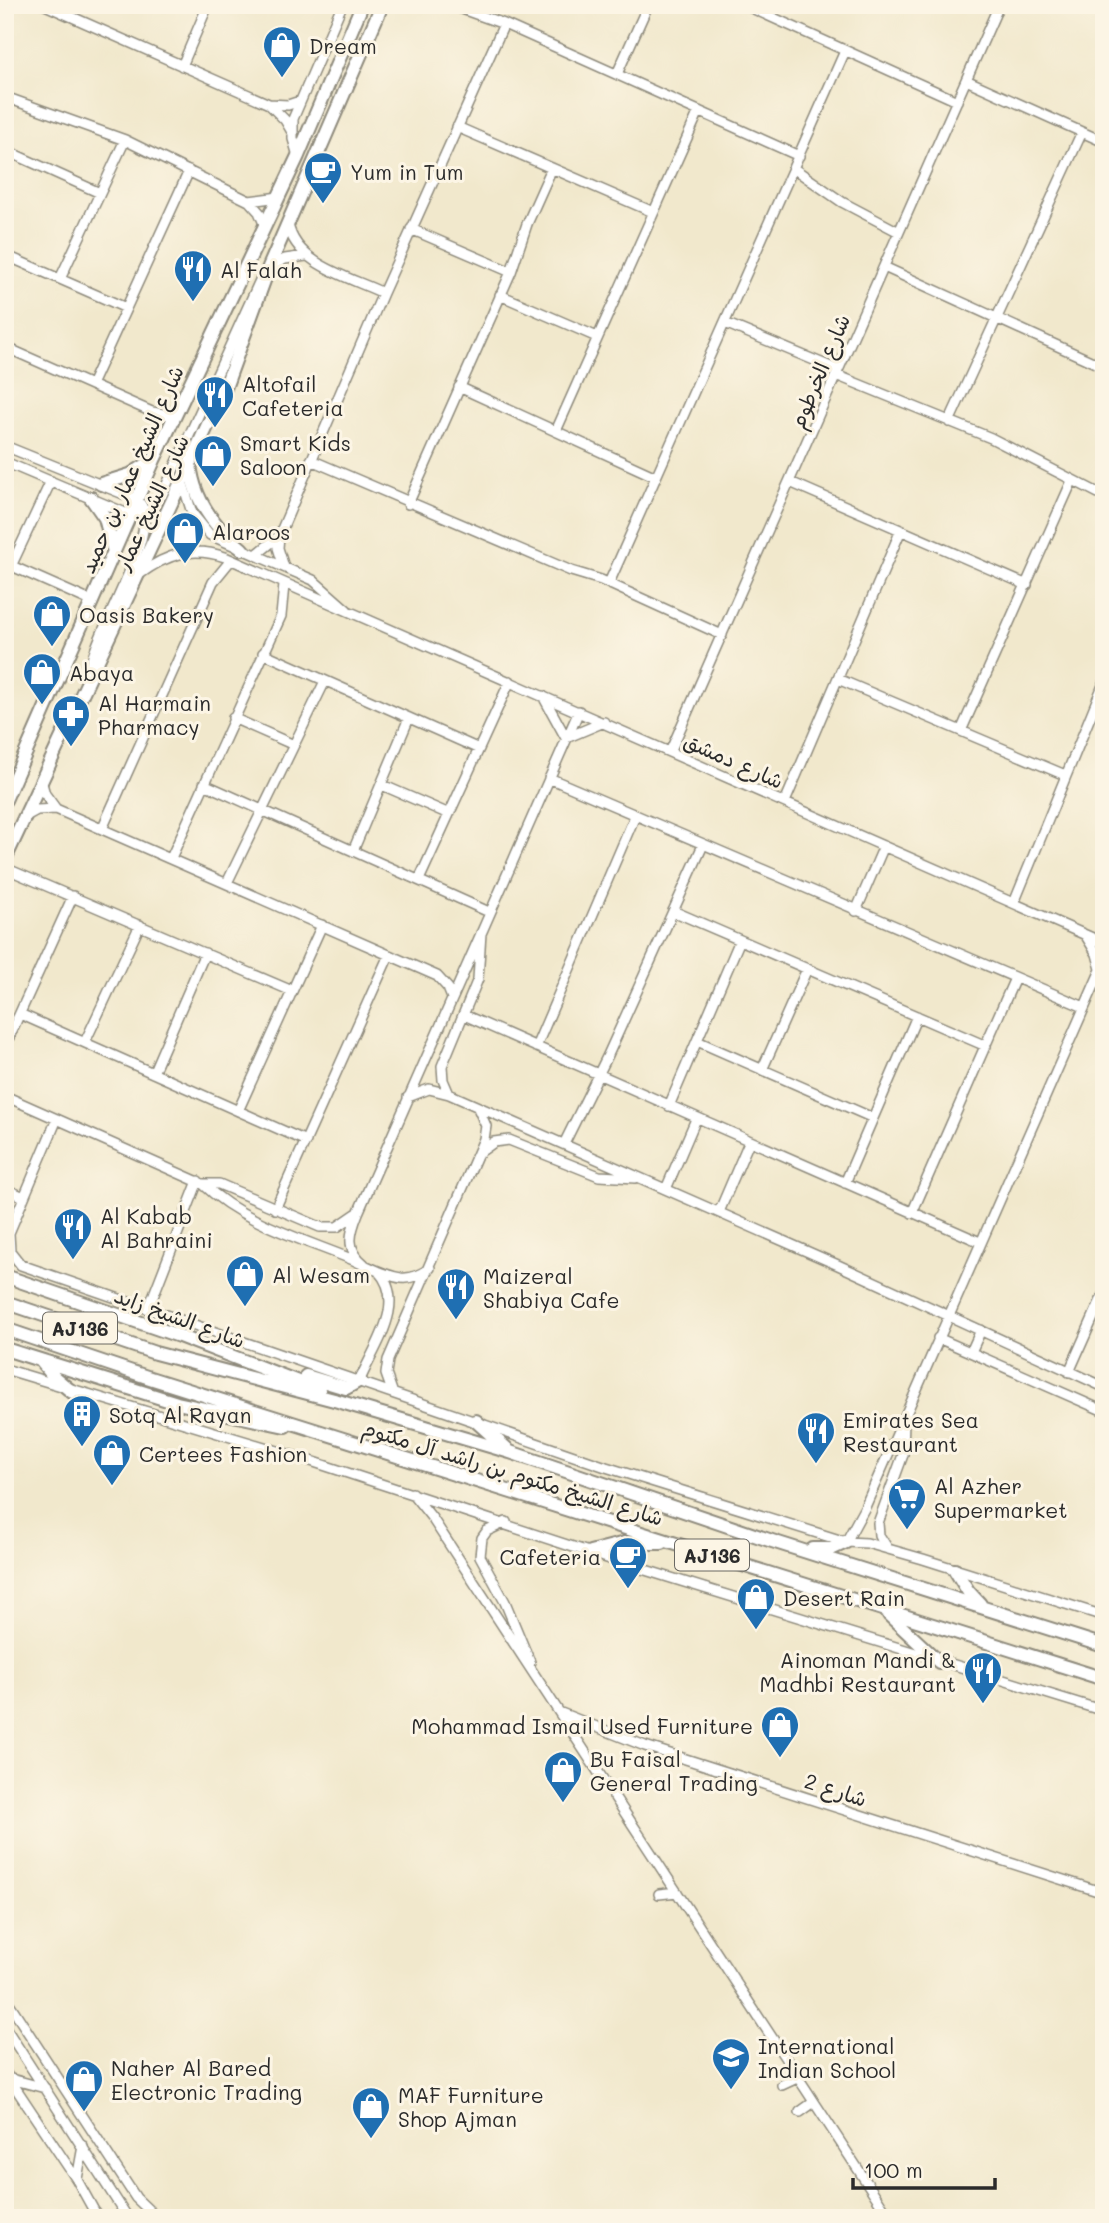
<svg xmlns="http://www.w3.org/2000/svg" width="1109" height="2223" viewBox="0 0 1109 2223" font-family="Mali,'Playpen Sans Arabic',sans-serif">
  <style>
    .lines { fill: none; stroke-linecap: round; stroke-linejoin: round }
    .minor-casing { stroke: #8e8a7c; stroke-width: 12 }
    .major-casing { stroke: #8e8a7c; stroke-width: 16 }
    .minor { stroke: #fff; stroke-width: 9 }
    .major { stroke: #fff; stroke-width: 12 }
    .labels { text-anchor: middle; dominant-baseline: central; stroke-width: 6; stroke-linejoin: round; paint-order: stroke }
    .shield { fill: #fcf5e5; stroke: #6a6863; stroke-width: 2 }
    .shield-label { font-size: 19px; font-weight: bold; fill: #2b2b2b }
    .poi-label { font-size: 21px; fill: #2b2b2b; stroke: #fcf5e5; text-anchor: start }
    .street-label { font-size: 21px; fill: #2b2b2b; stroke: #fcf5e5 }
  </style>
  <rect width="100%" height="100%" fill="#fcf5e5"/>
  <filter id="ink" filterUnits="userSpaceOnUse"><feTurbulence type="fractalNoise" baseFrequency=".0143" numOctaves="2"/><feDisplacementMap in="SourceGraphic" scale="14" xChannelSelector="R" yChannelSelector="G"/><feConvolveMatrix kernelMatrix="1 2 1 2 8 2 1 2 1" color-interpolation-filters="sRGB"/></filter>
  <filter id="wash" filterUnits="userSpaceOnUse"><feTurbulence type="fractalNoise" baseFrequency=".00686" numOctaves="4" result="noise"/><feDisplacementMap in="SourceGraphic" scale="28" xChannelSelector="R" yChannelSelector="G"/><feGaussianBlur stdDeviation="1.57" result="paint"/><feColorMatrix in="noise" values="0 0 0 0 0 0 0 0 0 0 0 0 0 0 0 0 0 1.4 0 .05"/><feComposite in="paint" operator="in"/></filter>
  <g filter="url(#wash)">
    <rect width="100%" height="100%" fill="#f1e8cc"/>
  </g>
  <g filter="url(#ink)">
    <g class="lines">
      <defs>
        <path id="minor" d="M45 5 269 104 288 105 300 101
          M451 5 504 24 799 156
          M745 5 957 101
          M1094 5 1104 10
          M182 66 208 5
          M617 74 648 5
          M966 80 1104 142
          M5 97 125 140 249 201 259 212 265 226
          M270 105 285 120 292 132
          M457 127 653 212
          M5 150 100 193
          M298 156 293 139V119L342 5
          M793 168 842 202 899 232
          M249 201 279 197
          M288 224C296 265 350 277 383 293
          M411 229 511 272
          M5 255 126 308
          M269 267 285 259 306 256
          M884 267 1104 367
          M60 279 125 140
          M500 295 597 337
          M725 323 838 370
          M5 347 152 412 175 416
          M836 375 991 438 1104 496
          M91 385 189 171
          M459 387 656 477
          M949 422 1082 132
          M556 431 699 111
          M5 446 121 493C127 496 136 498 140 503 163 530 91 637 89 674
          M311 460 571 571 601 580 722 635
          M5 462 130 515 150 510 162 495 261 278
          M182 481 192 513 210 535 313 580 347 610
          M790 482 1027 585
          M408 504 511 272 527 224 552 168
          M194 549 179 545 174 534C177 520 187 520 199 524
          M256 555 278 537
          M5 563 93 602
          M284 567 278 548 279 536 383 293 504 24
          M140 574C167 554 192 546 225 557L1104 943
          M5 579 51 481
          M609 583 845 51
          M263 653 479 749
          M838 679 1065 775
          M543 696 566 738 604 722
          M233 718 294 745
          M961 731 1072 481
          M670 752 999 5
          M549 778 1084 1007
          M41 780 45 794 56 809
          M204 784 489 912
          M382 785 449 814
          M785 802 901 530
          M26 816 37 810 56 809 437 976 448 988 452 998
          M102 829 213 582 231 560
          M353 851 409 718
          M171 858 281 616 284 585
          M5 868 292 991
          M419 880 510 681
          M227 883 325 681
          M1014 903 1104 683
          M673 911 986 1046
          M856 911 884 846
          M1086 936 1097 954 1101 969
          M20 1014 306 1141
          M464 1015 980 1242
          M697 1041 873 1118
          M85 1042 140 925
          M5 1046 73 896
          M536 1047 635 816
          M762 1070 807 969
          M153 1073 205 953
          M449 1094 443 1080 442 1066 478 979 481 933
          M5 1096 203 1184C242 1222 302 1239 351 1259 366 1265 384 1276 401 1278 412 1279 421 1275 430 1268
          M408 1097 429 1089 449 1094 838 1265 1104 1387
          M669 1106 740 940
          M238 1111 322 925
          M57 1119 9 1233 10 1251 21 1265 606 1467 846 1542 867 1543 923 1559 1104 1616
          M564 1144 608 1055 703 845
          M480 1152 494 1142 509 1140 599 1176 636 1178
          M845 1183 917 1016
          M203 1184H219L320 1227H337L356 1214
          M5 1189 24 1197
          M666 1189 696 1119
          M275 1209 389 955
          M719 1212 749 1142
          M912 1213 1015 978
          M364 1264C345 1249 350 1233 358 1213L579 711
          M149 1307 198 1181
          M938 1338 1104 1411
          M971 1352 981 1330
          M5 1369 314 1462 616 1561 1104 1711
          M1069 1372 1104 1293
          M360 1380C374 1346 408 1303 378 1271
          M392 1391 386 1374 388 1360 484 1139 486 1126 478 1108
          M412 1493 432 1518 890 2218
          M506 1522 487 1531 482 1538 480 1556 505 1602 530 1662
          M846 1542 865 1507 1104 963
          M888 1549 879 1535 878 1523 903 1455 904 1419
          M561 1713 645 1746 1104 1893
          M659 1894 677 1892
          M5 1997 136 2198 157 2218
          M5 2027 128 2218
          M5 2072 77 2180 98 2218
          M11 2079 45 2088
          M782 2085 797 2078
          M800 2112 814 2102
          M77 2179 83 2146"/>
        <path id="major" d="M190 463C193 499 215 528 242 549
          M101 484 130 475 154 460
          M91 498 105 518 114 552
          M5 800 154 460 298 156 362 5
          M5 859 225 388 269 267 382 5
          M5 1276 179 1336 319 1390
          M5 1302 155 1353 338 1401 510 1452 772 1541 1104 1646
          M5 1329 150 1378 1104 1679
          M5 1349 177 1403 285 1426
          M40 1360 54 1377 72 1392
          M306 1376 346 1388 360 1380
          M476 1421 507 1449
          M813 1549H831L846 1542
          M590 1552 625 1543H662
          M955 1570 968 1591 980 1604
          M889 1615 939 1662"/>
      </defs>
      <use href="#minor" class="minor-casing"/>
      <use href="#major" class="major-casing"/>
      <use href="#minor" class="minor"/>
      <use href="#major" class="major"/>
    </g>
  </g>
  <defs>
    <symbol id="shop-pin" viewBox="-11 -11 22 30"><path d="M0 17L-7.5 6A9.5 9.5 0 1 1 7.5 6Z" fill="#1f6fb2" stroke="#fcf5e5"/><path d="M-5-2.5h2.3a2.7 3.5 0 0 1 5.4 0H5L5.5 6h-11ZM-1.5-2.5h3a1.5 2.3 0 0 0-3 0Z" fill="#fff"/></symbol>
    <symbol id="cafe-pin" viewBox="-11 -11 22 30"><path d="M0 17L-7.5 6A9.5 9.5 0 1 1 7.5 6Z" fill="#1f6fb2" stroke="#fcf5e5"/><path d="M-5.5-4.5H6V0H3Q3 3.5 0 3.5H-2.5Q-5.5 3.5-5.5 0ZM3-3.2v2h1.7v-2ZM-6 4.5H4V6H-6Z" fill="#fff"/></symbol>
    <symbol id="restaurant-pin" viewBox="-11 -11 22 30"><path d="M0 17L-7.5 6A9.5 9.5 0 1 1 7.5 6Z" fill="#1f6fb2" stroke="#fcf5e5"/><path d="M-5-6h1v4h1v-4h1v4h1v-4h1v5L-1.5 .5V6h-2V.5L-5-1ZM5-6V6H3V1.5H1.5Q1.5-4 5-6Z" fill="#fff"/></symbol>
    <symbol id="pharmacy-pin" viewBox="-11 -11 22 30"><path d="M0 17L-7.5 6A9.5 9.5 0 1 1 7.5 6Z" fill="#1f6fb2" stroke="#fcf5e5"/><path d="M-2-6h4v4h4v4h-4v4h-4v-4h-4v-4h4Z" fill="#fff"/></symbol>
    <symbol id="building-pin" viewBox="-11 -11 22 30"><path d="M0 17L-7.5 6A9.5 9.5 0 1 1 7.5 6Z" fill="#1f6fb2" stroke="#fcf5e5"/><path d="M-4-6H4V6H1V3H-1V6H-4ZM-2.5-4.3h1.7v1.8h-1.7ZM.8-4.3h1.7v1.8H.8ZM-2.5-1h1.7V.8h-1.7ZM.8-1h1.7V.8H.8Z" fill="#fff"/></symbol>
    <symbol id="supermarket-pin" viewBox="-11 -11 22 30"><path d="M0 17L-7.5 6A9.5 9.5 0 1 1 7.5 6Z" fill="#1f6fb2" stroke="#fcf5e5"/><path d="M-6-5.5h2.5l.6 2H6L4.5 2H-2.5L-4.4-4H-6ZM-1.5 3.2a1.3 1.3 0 1 0 .1 0ZM3 3.2a1.3 1.3 0 1 0 .1 0Z" fill="#fff"/></symbol>
    <symbol id="school-pin" viewBox="-11 -11 22 30"><path d="M0 17L-7.5 6A9.5 9.5 0 1 1 7.5 6Z" fill="#1f6fb2" stroke="#fcf5e5"/><path d="M0-5L7-2L0 1L-7-2ZM-4 1L0 2.5L4 1V4Q0 6-4 4Z" fill="#fff"/></symbol>
  </defs>
  <g fill-rule="evenodd">
    <use href="#shop-pin" x="260" y="23" width="44" height="60"/>
    <use href="#cafe-pin" x="301" y="149" width="44" height="60"/>
    <use href="#restaurant-pin" x="171" y="247" width="44" height="60"/>
    <use href="#restaurant-pin" x="193" y="373" width="44" height="60"/>
    <use href="#shop-pin" x="191" y="432" width="44" height="60"/>
    <use href="#shop-pin" x="163" y="509" width="44" height="60"/>
    <use href="#shop-pin" x="30" y="592" width="44" height="60"/>
    <use href="#shop-pin" x="20" y="650" width="44" height="60"/>
    <use href="#pharmacy-pin" x="49" y="692" width="44" height="60"/>
    <use href="#restaurant-pin" x="51" y="1205" width="44" height="60"/>
    <use href="#shop-pin" x="223" y="1252" width="44" height="60"/>
    <use href="#restaurant-pin" x="434" y="1265" width="44" height="60"/>
    <use href="#building-pin" x="60" y="1392" width="44" height="60"/>
    <use href="#restaurant-pin" x="794" y="1409" width="44" height="60"/>
    <use href="#shop-pin" x="90" y="1431" width="44" height="60"/>
    <use href="#supermarket-pin" x="885" y="1475" width="44" height="60"/>
    <use href="#cafe-pin" x="606" y="1534" width="44" height="60"/>
    <use href="#shop-pin" x="734" y="1575" width="44" height="60"/>
    <use href="#restaurant-pin" x="961" y="1649" width="44" height="60"/>
    <use href="#shop-pin" x="758" y="1703" width="44" height="60"/>
    <use href="#shop-pin" x="541" y="1748" width="44" height="60"/>
    <use href="#school-pin" x="709" y="2035" width="44" height="60"/>
    <use href="#shop-pin" x="62" y="2057" width="44" height="60"/>
    <use href="#shop-pin" x="349" y="2084" width="44" height="60"/>
  </g>
  <g class="labels">
    <g class="shield">
      <rect x="43" y="1312.5" width="74" height="31" rx="5"/>
      <rect x="675" y="1539.5" width="74" height="31" rx="5"/>
    </g>
    <g class="shield-label">
      <text x="80" y="1328">AJ136</text>
      <text x="712" y="1555">AJ136</text>
    </g>
    <g class="poi-label">
      <text x="309" y="45">Dream</text>
      <text x="350" y="171">Yum in Tum</text>
      <text x="220" y="269">Al Falah</text>
      <text x="242" y="383">Altofail<tspan x="242" dy="24">Cafeteria</tspan></text>
      <text x="240" y="442">Smart Kids<tspan x="240" dy="24">Saloon</tspan></text>
      <text x="212" y="531">Alaroos</text>
      <text x="79" y="614">Oasis Bakery</text>
      <text x="69" y="672">Abaya</text>
      <text x="98" y="702">Al Harmain<tspan x="98" dy="24">Pharmacy</tspan></text>
      <text x="100" y="1215">Al Kabab<tspan x="100" dy="24">Al Bahraini</tspan></text>
      <text x="272" y="1274">Al Wesam</text>
      <text x="483" y="1275">Maizeral<tspan x="483" dy="24">Shabiya Cafe</tspan></text>
      <text x="109" y="1414">Sotq Al Rayan</text>
      <text x="843" y="1419">Emirates Sea<tspan x="843" dy="24">Restaurant</tspan></text>
      <text x="139" y="1453">Certees Fashion</text>
      <text x="934" y="1485">Al Azher<tspan x="934" dy="24">Supermarket</tspan></text>
      <text x="601" y="1556" text-anchor="end">Cafeteria</text>
      <text x="783" y="1597">Desert Rain</text>
      <text x="956" y="1659" text-anchor="end">Ainoman Mandi &amp;<tspan x="956" dy="24">Madhbi Restaurant</tspan></text>
      <text x="753" y="1725" text-anchor="end">Mohammad Ismail Used Furniture</text>
      <text x="590" y="1758">Bu Faisal<tspan x="590" dy="24">General Trading</tspan></text>
      <text x="758" y="2045">International<tspan x="758" dy="24">Indian School</tspan></text>
      <text x="111" y="2067">Naher Al Bared<tspan x="111" dy="24">Electronic Trading</tspan></text>
      <text x="398" y="2094">MAF Furniture<tspan x="398" dy="24">Shop Ajman</tspan></text>
    </g>
    <g class="street-label">
      <text transform="translate(819 371) rotate(-67)">شارع الخرطوم</text>
      <text transform="translate(131 469) rotate(-66)">شارع الشيخ عمار بن حميد</text>
      <text transform="translate(151 502) rotate(-65)">شارع الشيخ عمار</text>
      <text transform="translate(734 760) rotate(24)">شارع دمشق</text>
      <text transform="translate(180 1317) rotate(20)">شارع الشيخ زايد</text>
      <text transform="translate(513 1472) rotate(17)">شارع الشيخ مكتوم بن راشد آل مكتوم</text>
      <text transform="translate(836 1789) rotate(18)">شارع 2</text>
    </g>
  </g>
  <rect width="1109" height="2223" fill="none" stroke="#fcf5e5" stroke-width="28"/>
  <path d="M853 2178v10h142v-10" fill="none" stroke="#2b2b2b" stroke-width="3.5"/>
  <text x="864" y="2178" font-size="21" fill="#2b2b2b" stroke="#fcf5e5" stroke-width="5" paint-order="stroke">100 m</text>
</svg>
